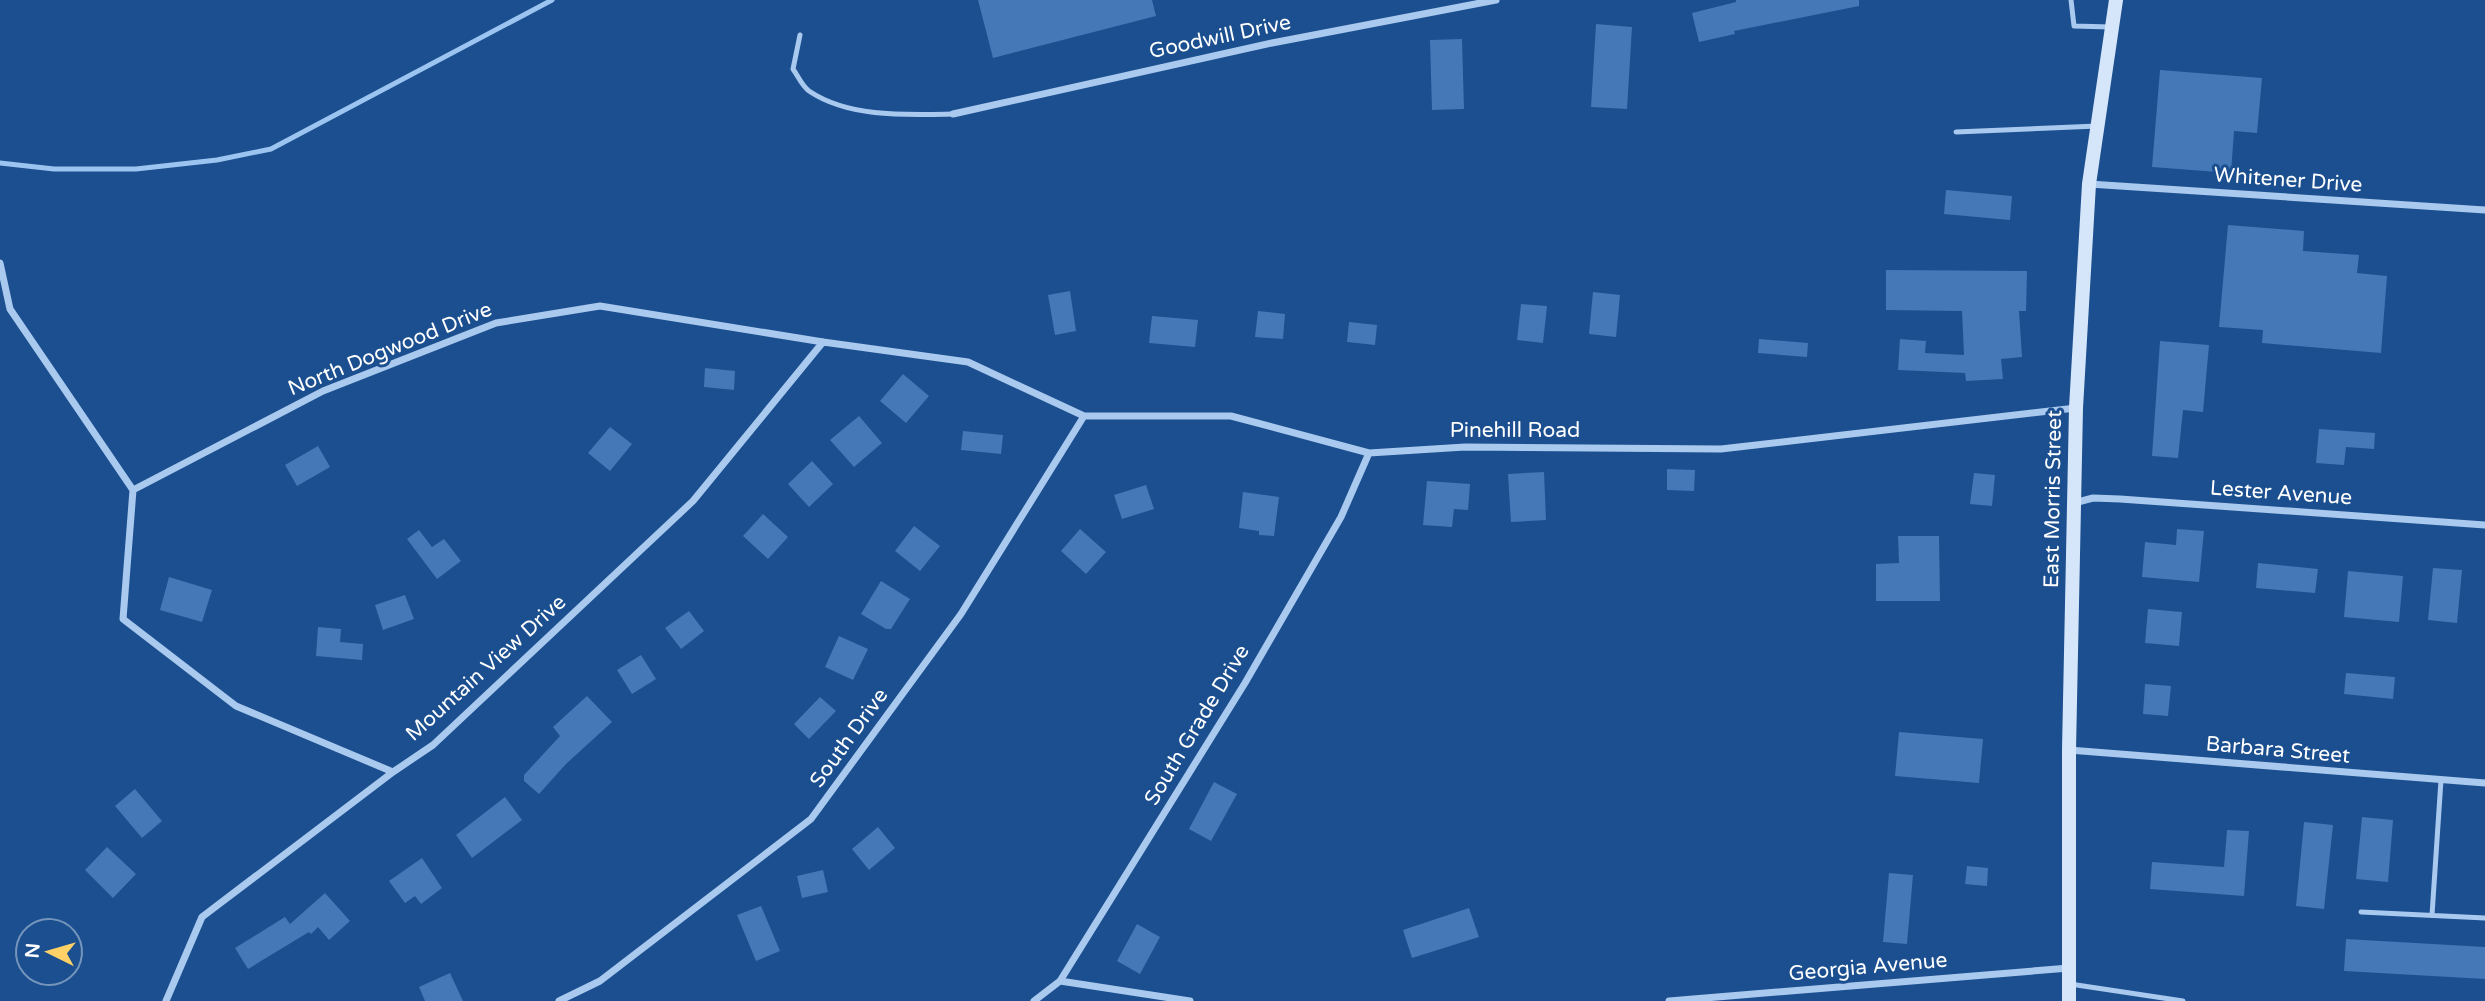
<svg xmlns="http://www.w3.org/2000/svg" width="2485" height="1001" viewBox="0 0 2485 1001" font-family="'Varela Round',sans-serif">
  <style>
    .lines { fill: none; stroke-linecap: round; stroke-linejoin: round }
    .stream { stroke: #9cc4f0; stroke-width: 5 }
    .building { fill: #4478b7 }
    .service { stroke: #a9c9ee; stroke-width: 5 }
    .minor { stroke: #a9c9ee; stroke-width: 7 }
    .secondary { stroke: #d6e6fa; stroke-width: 14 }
    .labels { text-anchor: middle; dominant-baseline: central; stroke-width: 6; stroke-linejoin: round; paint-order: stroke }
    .street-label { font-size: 21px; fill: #fff; stroke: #1b4f8f }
  </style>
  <rect width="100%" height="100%" fill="#1b4f8f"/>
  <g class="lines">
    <path class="stream" d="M0 163 54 169H136L217 160 271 149 552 0"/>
  </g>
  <path class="building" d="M978 0H1152L1156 16 993 58Z
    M1736 0H1859V6L1734 31 1735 34 1699 42 1692 13 1736 2Z
    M1596 24 1632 27 1627 109 1591 107Z
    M1462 39 1464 109 1432 110 1430 40Z
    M2160 70 2262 78 2257 133 2234 131 2231 173 2152 167Z
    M1946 190 2012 196 2010 220 1944 214Z
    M2228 225 2304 231 2303 251 2359 255 2357 273 2387 276 2381 353 2262 343 2263 330 2219 327Z
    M1886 270 2027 271 2026 311H2019L2022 357 2001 359 2003 379 1966 381 1965 373 1898 370 1900 339 1926 341 1925 353 1964 355 1962 311 1886 310Z
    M1070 291 1076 331 1055 335 1048 295Z
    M1593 292 1620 295 1616 337 1589 334Z
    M1521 304 1547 306 1543 343 1517 340Z
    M1258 311 1285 314 1283 339 1255 337Z
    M1152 316 1198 320 1195 347 1149 343Z
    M1349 322 1377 325 1375 345 1347 342Z
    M1759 339 1808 343 1807 357 1758 353Z
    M2160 341 2209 345 2203 412 2183 410 2178 458 2152 456Z
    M705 368 735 371 734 390 704 387Z
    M903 374 929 396 906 423 880 401Z
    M859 416 882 443 854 467 830 440Z
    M610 427 632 444 610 471 588 453Z
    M2319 429 2375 433 2374 449 2346 447 2344 465 2316 463Z
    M963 431 1003 435 1001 454 961 450Z
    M318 446 330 467 297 486 285 465Z
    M812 461 833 484 809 507 788 484Z
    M1667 469 1695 470 1694 491 1667 490Z
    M1544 472 1546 520 1511 522 1508 474Z
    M1974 473 1995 475 1992 506 1970 504Z
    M1427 481 1470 484 1468 510 1454 509 1452 527 1423 525Z
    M1146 485 1154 509 1122 519 1114 495Z
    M1243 492 1279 497 1274 536 1259 535V531L1239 528Z
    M763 514 788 537 768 559 743 536Z
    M914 526 940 546 920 571 895 551Z
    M1080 529 1106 552 1086 574 1061 551Z
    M2177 529 2204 531 2199 582 2142 577 2145 542 2176 545Z
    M419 530 432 547 444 539 461 561 437 579 407 539Z
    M1898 536H1939L1940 601H1876V564L1899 563Z
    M2258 563 2318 569 2315 593 2256 588Z
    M2433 568 2462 570 2457 623 2428 620Z
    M2348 571 2403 576 2399 622 2344 617Z
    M169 577 212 590 202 622 160 610Z
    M881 581 910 599 891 629H886L861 614Z
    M405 595 414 619 383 630 375 605Z
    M2148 609 2182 612 2179 646 2145 643Z
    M689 611 704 631 681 649 665 628Z
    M318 627 341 629 340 642 363 644 362 660 316 656Z
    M839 636 868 649 853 680 825 667Z
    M641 655 656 679 632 694 617 670Z
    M2346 673 2395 677 2393 699 2344 694Z
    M2145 684 2171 686 2168 716 2143 714Z
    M587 696 612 722 566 764 539 794 524 781V775L560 736 553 727Z
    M820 697 836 711 809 739 794 724Z
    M1899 732 1983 739 1979 783 1895 776Z
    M1214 782 1237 794 1211 841 1189 829Z
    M135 789 162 821 142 838 115 806Z
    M505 797 522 820 472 858 456 835Z
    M2362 817 2393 820 2388 882 2356 879Z
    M2304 822 2333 825 2324 909 2296 906Z
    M878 827 895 848 869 870 852 849Z
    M2227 830 2249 831 2244 896 2150 889 2152 862 2224 867Z
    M107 847 136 874 113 898 85 870Z
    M422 858 442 888 421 904 415 896 405 903 389 881Z
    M1967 866 1988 868 1987 886 1965 884Z
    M823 870 828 892 802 898 797 876Z
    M1889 873 1913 875 1907 944 1883 942Z
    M325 893 350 921 329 940 318 927 311 934 309 932 248 969 235 948 285 917 290 924Z
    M761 906 780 951 756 961 737 915Z
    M1469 908 1479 937 1412 958 1403 930Z
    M1137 924 1160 937 1140 974 1117 961Z
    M2346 939 2485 947V979L2344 971Z
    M450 973 463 1001H425L419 987Z"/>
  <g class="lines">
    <path class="service" d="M2071 0 2074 26 2111 27
      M800 35 793 69C798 76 802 86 809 91 849 118 907 115 953 114
      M1956 132 2097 126
      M2361 912 2485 918
      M2432 915 2441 780
      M2070 984 2183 1001"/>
    <path class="minor" d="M953 114 1272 43 1496 0
      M2089 184 2485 210
      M0 263 10 309 133 490
      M2074 503 2093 498 2120 499 2485 525
      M2069 750 2485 783
      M393 772 236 706 123 619 133 490 323 391 496 323 600 306 823 342 968 362 1084 416H1231L1369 453 1465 447 1721 449 2076 408
      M1060 981 1190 1001
      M166 1001 202 917 393 772 433 745 693 501 823 342
      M559 1001 600 981 811 819 961 614 1084 416
      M1034 1001 1060 981 1245 683 1341 517 1369 453
      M1669 1001 2069 968"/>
    <path class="secondary" d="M2069 1001V750L2076 408 2089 184 2116 0"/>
  </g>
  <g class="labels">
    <g class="street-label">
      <text transform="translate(1220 37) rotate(-12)">Goodwill Drive</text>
      <text transform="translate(2288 180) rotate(4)">Whitener Drive</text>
      <text transform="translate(390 349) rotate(-22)">North Dogwood Drive</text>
      <text x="1515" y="430">Pinehill Road</text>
      <text transform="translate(2281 493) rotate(4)">Lester Avenue</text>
      <text transform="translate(2053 499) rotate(-89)">East Morris Street</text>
      <text transform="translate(486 668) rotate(-42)">Mountain View Drive</text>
      <text transform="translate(1197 725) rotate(-59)">South Grade Drive</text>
      <text transform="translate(849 738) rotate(-54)">South Drive</text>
      <text transform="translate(2278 750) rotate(5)">Barbara Street</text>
      <text transform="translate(1868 967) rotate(-5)">Georgia Avenue</text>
    </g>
  </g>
  <g transform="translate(49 952) rotate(275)"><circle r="33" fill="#1b4f8f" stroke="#7695bc" stroke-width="2"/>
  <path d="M0-5L12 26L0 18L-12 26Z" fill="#ffd166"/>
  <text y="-10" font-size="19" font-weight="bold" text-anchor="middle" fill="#ffffff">N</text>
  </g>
</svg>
